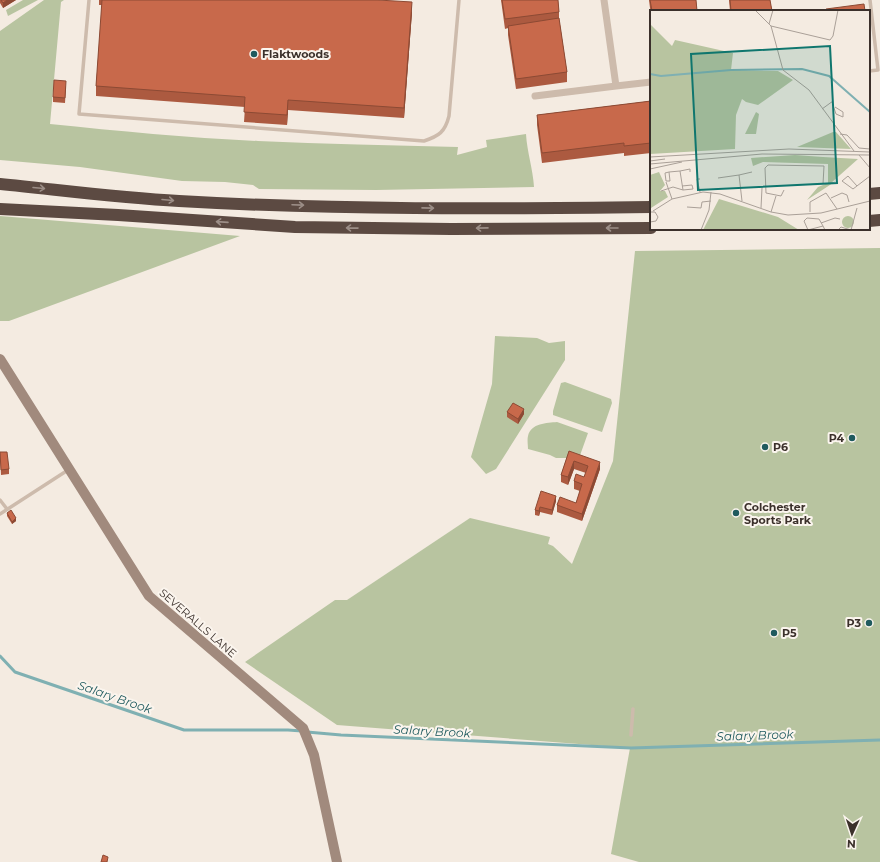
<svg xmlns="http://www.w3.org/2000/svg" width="880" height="862" viewBox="0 0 880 862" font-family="Montserrat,sans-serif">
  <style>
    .green { fill: #b8c4a0 }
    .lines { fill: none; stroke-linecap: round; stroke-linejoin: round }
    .stream { stroke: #7fb0b2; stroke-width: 3 }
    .lane { stroke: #cdbbac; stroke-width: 3.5 }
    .street { stroke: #cdbbac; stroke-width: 7 }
    .secondary { stroke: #a18a7d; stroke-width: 10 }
    .highway { stroke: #5c4a42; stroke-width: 12 }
    .wall { fill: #ac5a40 }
    .shaded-wall { fill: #8c4a34 }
    .building { fill: #c8694b; stroke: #8c4a34 }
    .oneway { stroke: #9c8e87 }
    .poi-dot { fill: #1f5a5e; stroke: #fbf5ee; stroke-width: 1.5 }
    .labels { text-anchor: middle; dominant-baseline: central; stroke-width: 4; stroke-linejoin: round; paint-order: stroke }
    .poi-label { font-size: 11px; font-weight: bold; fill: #3b302b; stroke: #fbf5ee; text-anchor: start }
    .street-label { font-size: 11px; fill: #3b302b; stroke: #fbf5ee }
    .water-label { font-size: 12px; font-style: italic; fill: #1f5a5e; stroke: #fbf5ee }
    .inset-river { fill: none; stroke: #7fb0b2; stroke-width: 2 }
    .inset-road { fill: none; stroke: #aaa098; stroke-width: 1 }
    .view { fill: #0f766e; fill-opacity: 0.15; stroke: #0f766e; stroke-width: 2 }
    .inset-edge { fill: none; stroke: #3b302b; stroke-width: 2 }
  </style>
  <rect width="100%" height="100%" fill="#f4ebe1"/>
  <path class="green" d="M23 0H38L8 16 6 10Z
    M44 0H64L61 2 50 124C119 131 189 138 258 141 324 144 391 145 458 147L457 155 487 147 486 140 526 134C527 152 533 169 534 187L376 190 259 189 253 185 225 182 182 181 80 167 0 160V31Z
    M0 216 240 236 9 321H0Z
    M880 248V862H639L611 854 630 748 337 725 245 662 335 600H347L470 518 550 537 548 544 553 546 572 564 613 461 635 251Z
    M495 336 537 338 549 343 565 341V360L496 469 486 474 471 457 492 384Z
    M565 382 611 399 612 403 602 432 553 415V411L561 383Z
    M557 422 588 433 578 461 569 458H556L550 455 528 449C528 445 527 440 528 436 531 423 547 423 557 422Z"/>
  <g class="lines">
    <path class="stream" d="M0 656 15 672 184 730H288L302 731
      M307 732 341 735 631 748 880 740"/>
    <path class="lane" d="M89 0 79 114 424 141C439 136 445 132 449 116L459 0
      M869 71 878 70 870 0
      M0 500 7 509
      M0 514 68 470
      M631 735 633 709"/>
    <path class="street" d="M604 0 616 86 651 82
      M535 96 616 86"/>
    <path class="secondary" d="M0 359 149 596 303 728 314 755 337 862"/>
    <path class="highway" d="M0 184C60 190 120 198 179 201 336 210 494 209 651 207
      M869 194 880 193
      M0 209 118 215 295 227 451 229 651 228
      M869 221 880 220"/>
  </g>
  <path class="wall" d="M0 0H16L3 8 0 3Z
    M99 0H378L412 12 404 118 288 110 287 125 244 122 245 107 96 96V86L102 5H99Z
    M501 0H558L559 12V18L567 72V82L516 89 508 35V28L505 29Z
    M649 0H696L697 11H651V16Z
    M729 0H770L772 11H730Z
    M869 40 870 50V60L869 61Z
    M66 86 65 103 53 102V97Z
    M651 101V153L624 156V153L542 163 537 125V115Z
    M507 412 524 414 518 424 507 417Z
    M569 451 600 469 582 521 557 512V505L576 503 580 491 574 489V481L584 477 586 473 574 469 568 485 561 482V475Z
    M0 452 9 469V474L1 475Z
    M556 496V501L552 515 540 512 539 516 535 515V510Z
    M7 513 16 521 12 524 7 516Z"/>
  <path class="shaded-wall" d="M7 0H16L3 8V3Z
    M412 2V12L404 118V108Z
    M288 100V110L287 125V115Z
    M524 409V414L518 424V419Z
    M574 461V469L568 485V477Z
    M600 462V469L582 521V514Z
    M556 496V501L552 515V510Z
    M540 507V512L539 516V511Z
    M16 518V521L12 524V522Z"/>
  <path class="building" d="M1 0H7L3 3Z
    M102 0H378L412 2 404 108 288 100 287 115 244 112 245 97 96 86Z
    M502 0H558L559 12 505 19Z
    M650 0H696L697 11H652Z
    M730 0H770L772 11H731Z
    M864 4 865 11H826V9Z
    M559 18 567 72 516 79 508 26Z
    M869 40 870 50 869 51Z
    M54 80 66 81 65 98 53 97Z
    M651 101V143L624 146V143L542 153 537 115Z
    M513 403 524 409 518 419 507 412Z
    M569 451 600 462 582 514 557 505 560 497 576 503 582 484 574 481 576 474 584 477 588 466 574 461 568 477 561 475Z
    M0 452H7L9 469 1 470Z
    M541 491 556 496 552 510 540 507 539 511 535 510Z
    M11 510 16 518 12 522 7 513Z
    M103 855 108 857 107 862H101Z"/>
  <defs><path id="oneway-shaft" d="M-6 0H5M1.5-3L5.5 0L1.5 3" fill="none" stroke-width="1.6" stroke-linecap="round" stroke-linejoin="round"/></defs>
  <g class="oneway">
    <use href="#oneway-shaft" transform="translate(39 188) rotate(5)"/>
    <use href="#oneway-shaft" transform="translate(168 200) rotate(5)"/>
    <use href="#oneway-shaft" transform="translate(298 205) rotate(2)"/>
    <use href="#oneway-shaft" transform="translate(428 208) rotate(1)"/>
    <use href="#oneway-shaft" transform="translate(222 222) rotate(-176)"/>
    <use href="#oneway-shaft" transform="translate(352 228) rotate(-179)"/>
    <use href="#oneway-shaft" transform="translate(482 228) rotate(179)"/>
    <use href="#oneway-shaft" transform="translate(612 228) rotate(180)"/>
  </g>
  <g class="poi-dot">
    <circle cx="254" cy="54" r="4"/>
    <circle cx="852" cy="438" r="4"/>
    <circle cx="765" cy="447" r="4"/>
    <circle cx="736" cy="513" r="4"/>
    <circle cx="869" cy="623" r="4"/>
    <circle cx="774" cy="633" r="4"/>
  </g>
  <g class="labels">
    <g class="poi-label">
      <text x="262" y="54">Flaktwoods</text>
      <text x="844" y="438" text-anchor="end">P4</text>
      <text x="773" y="447">P6</text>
      <text x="744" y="507">Colchester<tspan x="744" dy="13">Sports Park</tspan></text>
      <text x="861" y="623" text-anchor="end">P3</text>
      <text x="782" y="633">P5</text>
    </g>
    <g class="street-label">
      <text transform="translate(198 623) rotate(41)">SEVERALLS LANE</text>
    </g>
    <g class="water-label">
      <text transform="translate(115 697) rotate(19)">Salary Brook</text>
      <text transform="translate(432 731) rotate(3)">Salary Brook</text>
      <text transform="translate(755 735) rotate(-2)">Salary Brook</text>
    </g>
  </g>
  <g transform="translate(650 10)">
    <rect width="220" height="220" fill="#f4ebe1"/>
    <path d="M0 14 22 36 25 30 83 43 81 60 128 61 143 70 108 95 96 92 92 89 86 105 85 139 0 144ZM106 102 109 104 106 124H95ZM186 122 201 139 147 137 183 122ZM145 145 173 147 208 149 181 173 186 171 157 190 168 177 178 173V154L113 152 103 156 101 148ZM9 162 15 175 10 181H15L18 187 1 198 0 165ZM69 189 128 207 149 220H53ZM192 212a6 6 0 1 1 12 0a6 6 0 1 1-12 0Z" fill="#b8c4a0"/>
    <path class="inset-river" d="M0 64 11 66 81 60 152 59 179 66 220 102"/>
    <path class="inset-road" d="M105 0 121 16 133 60 159 80 204 141M119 14 123 0M121 16 180 30 183 26 188 0M182 92 186 104 193 107V102L185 97M172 99 183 91M190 124 197 125 209 138 220 139M209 145 220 158M0 147 139 139 220 142M0 151 15 149M0 154 112 144 220 145M0 159 32 152M19 162 20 171H16L15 163 19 162 30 161M89 165 102 162M68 168 89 165 92 191M16 172 22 189M32 176 42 175 43 179 33 180M207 176 198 166 192 171 203 179 220 166M134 180 131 186 116 183 115 158 118 155 174 156 173 174M11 181 23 177 33 180 30 161 40 159V162M50 182 47 169H50M181 188 192 183 197 185 199 192M37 197 51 198 52 192 61 191M111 198 112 178M3 201 22 189 53 182 70 184 121 202 138 205 171 203 220 191M0 202H5L8 207 6 211 0 212M121 202 126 186M160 202V192L176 183 187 199M171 213 185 208 190 209M173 216 158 220 154 211 157 208 169 209 173 216 175 220M51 220 59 200 61 182M188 220 191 217 201 220M201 220 207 198"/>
    <path class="view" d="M180 36 187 173 48 180 41 44Z"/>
    <rect width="220" height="220" class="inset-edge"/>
  </g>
  <g transform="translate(852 834) rotate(183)" stroke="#fbf5ee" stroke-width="3" paint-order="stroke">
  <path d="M0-3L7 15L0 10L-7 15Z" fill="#3b302b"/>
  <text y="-6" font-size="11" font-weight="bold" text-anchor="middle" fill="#3b302b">N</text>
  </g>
</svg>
